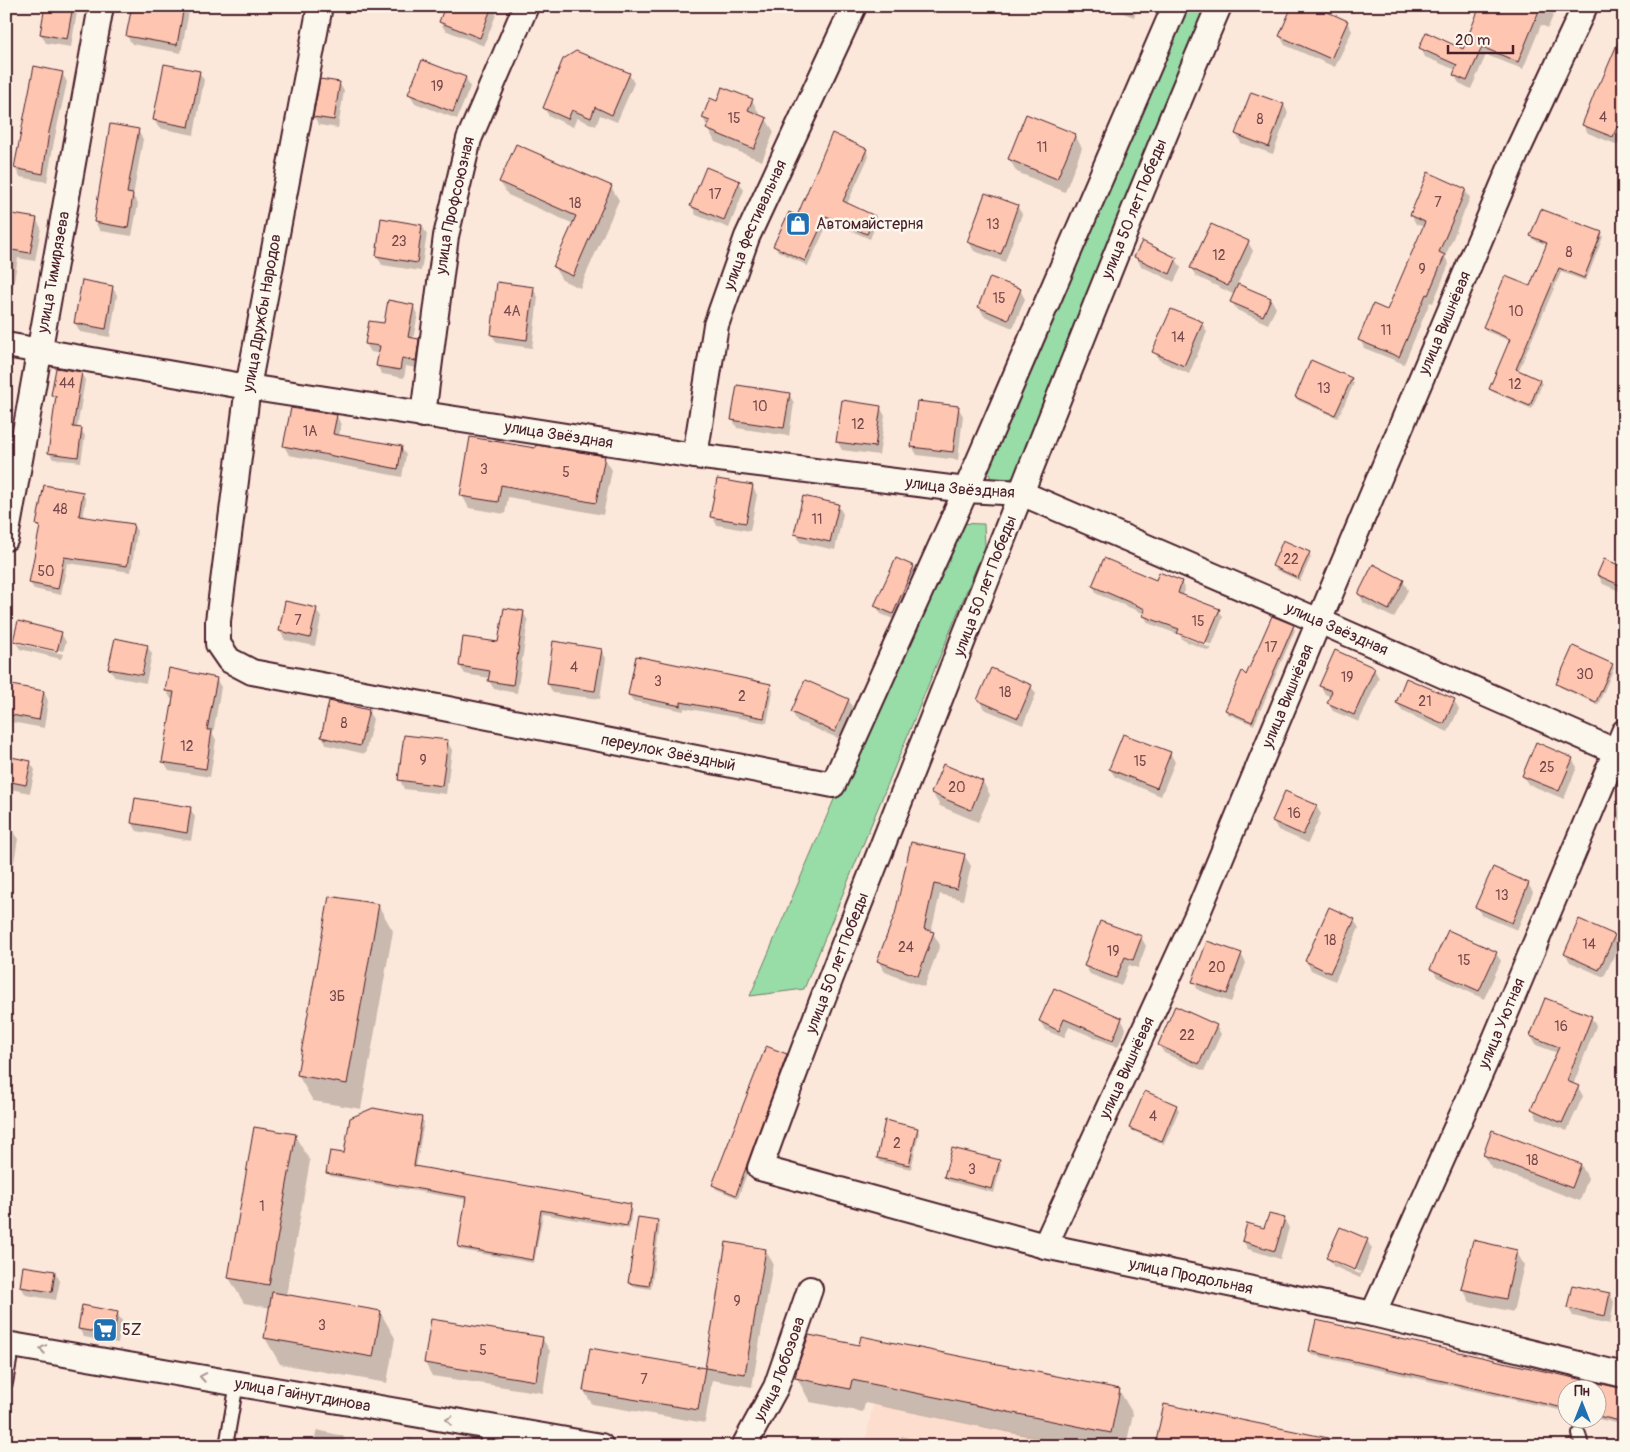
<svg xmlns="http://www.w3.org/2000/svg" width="1630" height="1452" viewBox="0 0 1630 1452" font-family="Pangolin,sans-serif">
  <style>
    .built { fill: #fddece }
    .green { fill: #98dca7; stroke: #717e69 }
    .shadow { fill: #0003; fill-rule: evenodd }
    .building { fill: #fec6b1; stroke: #4a1f2b }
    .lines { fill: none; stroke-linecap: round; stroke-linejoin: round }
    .service-casing { stroke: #4a1f2b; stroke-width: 16 }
    .minor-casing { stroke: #4a1f2b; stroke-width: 28 }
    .service { stroke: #fbf7ec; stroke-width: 12 }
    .minor { stroke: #fbf7ec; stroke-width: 24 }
    .oneway { stroke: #ab9695 }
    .labels { text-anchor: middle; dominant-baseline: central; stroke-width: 5; stroke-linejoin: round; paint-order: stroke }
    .number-label { font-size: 14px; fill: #77494c }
    .street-label { font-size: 16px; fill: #4a1f2b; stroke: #fbf7ec }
    .poi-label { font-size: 16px; fill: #4a1f2b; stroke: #fbf7ec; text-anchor: start }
  </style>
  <rect width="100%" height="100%" fill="#fce8da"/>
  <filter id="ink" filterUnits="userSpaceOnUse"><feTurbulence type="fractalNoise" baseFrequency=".02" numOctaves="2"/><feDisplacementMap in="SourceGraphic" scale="10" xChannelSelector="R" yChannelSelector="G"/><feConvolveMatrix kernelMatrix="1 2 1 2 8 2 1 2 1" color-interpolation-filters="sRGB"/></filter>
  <g filter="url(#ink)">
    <path class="built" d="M873 1404 1085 1446H864Z"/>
    <path class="green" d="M1179 6H1205L1164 102 1014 477 1001 482H992L986 465Z
      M952 523 984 524 985 546 804 989 750 996Z"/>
    <path class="shadow" d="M46 6H78L71 47 46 43 41 34Z
      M133 6H187L189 11 181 53 132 44 127 36Z
      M446 6H494L497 12 484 46 445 30 440 22Z
      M1105 6H1138L1134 17Z
      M1503 6H1557L1548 28 1541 25 1523 69 1486 55 1471 89 1459 83 1454 75 1456 70 1425 57 1421 48 1464 50Z
      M1347 22 1352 31 1335 67 1285 45 1280 36Z
      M1624 30V129L1618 145 1588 133 1583 125Z
      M35 67 62 73 67 82 54 141 47 182 20 177 15 168Z
      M199 72 204 80 194 135 159 128 154 120Z
      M629 74 634 83 617 122 600 115 596 126 577 118 573 127 549 116 544 108Z
      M466 78 470 87 457 119 415 103 410 94Z
      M339 83 344 91 338 128 319 125 314 117Z
      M752 100 759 113 758 116 766 119 774 132 762 161 715 142 703 118 717 102Z
      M1284 105 1288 113 1273 154 1241 143 1236 134Z
      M111 125 138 131 143 139 133 196 138 204 132 236 100 231 95 222Z
      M1075 135 1082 148 1065 192 1017 172 1009 159Z
      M866 150 869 156 847 204 874 217 877 222 870 239 829 221 808 266 778 251 774 246 797 218Z
      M500 182 611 187 619 200 580 288 562 280 554 267 574 224 508 195Z
      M739 182 744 190 729 228 696 215 692 206Z
      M1465 190 1470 198 1445 257 1449 264 1433 303 1430 302 1404 364 1364 348 1360 339 1388 311 1424 227 1416 224 1411 215Z
      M1017 206 1022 214 1005 262 974 251 969 242Z
      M6 214 36 219 41 228 35 261 18 258 8 314 6 313Z
      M422 226 427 234 421 271 382 265 377 256Z
      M1601 233 1603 237 1586 281 1561 272 1518 372 1540 381 1542 384 1532 409 1493 392 1490 389 1510 341 1486 331 1484 327 1530 288 1547 245 1534 240 1532 236Z
      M1248 242 1253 251 1237 285 1271 299 1276 308 1268 324 1237 310 1232 302 1235 295 1196 276 1191 268Z
      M1136 257 1176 259 1181 268 1174 282 1141 266Z
      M112 287 117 295 110 337 80 332 75 323Z
      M533 288 538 297 532 348 497 343 492 335Z
      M1020 290 1025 299 1013 328 984 316 979 307Z
      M413 306 418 314 413 339 418 340 423 348 420 369 406 366 404 378 382 374 377 366 380 354 371 352 366 344 385 325Z
      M1172 310 1202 323 1207 332 1189 374 1159 360 1154 351Z
      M81 373 85 380 77 429H81L85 436 81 462 53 459 49 452 57 402 53 395Z
      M1351 379 1354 383 1338 418 1299 401 1296 397Z
      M789 394 794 403 789 436 737 428 733 420Z
      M880 407 885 416 879 455 842 450 837 441Z
      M958 407 963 416 958 460 917 455 912 446Z
      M337 416 341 425 339 436 401 447 406 455 402 477 289 455 284 446Z
      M536 449 604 457 612 470 603 515 508 497 505 514 469 508 462 495Z
      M752 486 757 495 750 531 717 525 712 517Z
      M83 493 86 500 83 518 133 525 137 531 131 572 67 563 61 595 34 589 30 583 40 530 37 525Z
      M838 505 843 514 835 550 800 542 796 533Z
      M1309 553 1311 557 1300 581 1276 570 1273 566Z
      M913 567 918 575 898 621 881 614 876 606Z
      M1624 569V593L1603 584 1598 575Z
      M1403 581 1408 590 1394 618 1364 603 1359 594Z
      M1157 582H1181L1185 589 1183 596 1219 610 1223 617 1212 645 1181 633V636L1211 648 1209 651 1183 640 1180 635 1148 623 1144 615 1145 614 1097 594 1093 586Z
      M316 609 321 618 315 646 285 640 280 631Z
      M523 612 528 621 517 693 494 689 489 681 490 678 465 674 460 666 499 643Z
      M1293 626 1295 630 1254 725 1228 714 1226 710 1247 677Z
      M61 633 66 642 63 651 19 641V644L63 654 61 659 20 649 15 641Z
      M554 643 601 650 606 658 600 699 553 693 548 684Z
      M147 646 152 654 146 683 115 677 110 669Z
      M1612 665 1614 668 1598 705 1560 687 1558 684Z
      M1374 669 1379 678 1359 722 1333 711 1328 703 1331 697 1325 694 1320 685Z
      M216 679 221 687 213 734 216 740 210 777 169 770 164 762 174 699H171L166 690Z
      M770 685 773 691 767 723 684 708V711L633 701 629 695Z
      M1031 686 1036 694 1023 725 984 709 979 700Z
      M44 692 48 701 44 728 11 722 6 713Z
      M849 700 853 709 840 739 797 721 792 712Z
      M1454 700 1459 709 1448 732 1402 711 1397 703Z
      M368 711 373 719 365 754 327 745 322 736Z
      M447 741 452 750 446 794 404 789 400 780Z
      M1170 753 1175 762 1161 796 1115 777 1110 769Z
      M6 757 30 762 35 770 30 793 6 788Z
      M1572 759 1577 767 1564 799 1528 784 1523 776Z
      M983 782 990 795 978 822 940 806 932 793Z
      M1623 796H1624V826L1616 815Z
      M1316 806 1321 814 1308 843 1278 830 1273 821Z
      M190 808 195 817 191 841 137 831 132 823Z
      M6 829 13 830 18 839 9 891 12 895 6 929Z
      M964 855 971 866 963 900 940 894 931 933H933L940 945 924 987 885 972 878 961 896 914Z
      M1528 884 1533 892 1517 930 1481 915 1477 906Z
      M378 905 393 931 361 1109 313 1101 298 1075Z
      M1354 920 1359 928 1335 981 1311 970 1306 961Z
      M1624 935V951L1620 944Z
      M1614 936 1619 945 1604 977 1570 962 1565 953Z
      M1141 937 1146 946 1138 968 1129 965 1121 986 1090 974 1085 966Z
      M1496 953 1501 961 1484 999 1437 977 1432 968Z
      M1241 954 1246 963 1231 1002 1198 990 1194 982Z
      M1054 990 1121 1019 1126 1028 1118 1047 1069 1027 1064 1038 1045 1030 1040 1021Z
      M1591 1017 1596 1026 1573 1085 1578 1087 1583 1096 1567 1131 1537 1118 1533 1109 1558 1053 1536 1045 1531 1036Z
      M1216 1026 1221 1034 1204 1071 1164 1053 1159 1045Z
      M786 1055 789 1059 738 1198 716 1189 714 1185Z
      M1176 1106 1179 1110 1164 1144 1133 1131 1131 1127Z
      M421 1118 424 1122 416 1167 630 1205 632 1209 629 1229 543 1214 534 1263 461 1250 459 1246 467 1200 330 1176 328 1172 345 1155Z
      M917 1129 919 1133 911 1169 880 1162 878 1158Z
      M1492 1132 1581 1165 1588 1178 1580 1201 1492 1168 1484 1155Z
      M295 1136 310 1161 286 1296 380 1312 395 1338 387 1383 280 1364 265 1338 271 1308 244 1303 229 1278Z
      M999 1161 1001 1165 994 1193 948 1181 946 1177Z
      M1284 1219 1289 1228 1280 1259 1248 1249 1243 1241Z
      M658 1222 660 1225 651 1289 632 1286 630 1283Z
      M1367 1240 1372 1249 1360 1278 1333 1266 1328 1258ZM1333 1260 1361 1272 1360 1274 1333 1262Z
      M727 1243 765 1250 773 1263 752 1387 712 1380 705 1423 592 1404 584 1391 591 1350 706 1369Z
      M1516 1251 1524 1265 1513 1312 1470 1302 1462 1288Z
      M55 1272 60 1281 56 1300 26 1295 21 1287Z
      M1610 1294 1614 1302 1610 1324 1573 1316 1568 1307Z
      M117 1313 122 1321 118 1343 84 1337 79 1329Z
      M542 1338 550 1351 543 1393 432 1376 425 1363Z
      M1310 1351 1624 1391V1414L1621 1424 1598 1419V1390H1568V1412L1312 1355Z
      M799 1365 1119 1390 1133 1414 1126 1446H1074L865 1403 863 1412 810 1402 797 1378Z
      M1165 1405 1361 1446H1158Z
      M317 1430 343 1436 347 1446H313Z
      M901 1436 946 1446H899Z
      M408 1438 429 1441 432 1446H406Z
      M133 1439 138 1446H123Z"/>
    <path class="building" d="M45 6H73L67 39 40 34Z
      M132 6H184L177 45 126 36Z
      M445 6H492L480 38 439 22Z
      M1292 6H1314L1348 21 1331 59 1279 36Z
      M1480 6H1541L1518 62 1482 47 1467 81 1453 75 1457 65 1419 48 1426 32 1463 49Z
      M1624 28V109L1613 137 1582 125 1599 82H1601Z
      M576 51 630 73 612 115 595 107 591 118 572 110 568 119 543 108 563 59Z
      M422 60 466 77 453 112 408 94Z
      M164 64 200 71 189 127 153 120Z
      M34 66 63 72 49 132 43 174 14 168Z
      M320 79 340 82 334 120 313 117Z
      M722 87 753 99 748 110 767 118 754 149 706 129 710 121 702 118 710 98 717 101Z
      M1251 92 1284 104 1269 147 1235 134Z
      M1026 114 1076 134 1057 179 1008 159Z
      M110 124 139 129 127 193 133 194 128 228 94 222Z
      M832 133 867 149 843 201 875 216 867 234 826 216 805 261 773 246 789 212 797 216Z
      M516 144 612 186 573 276 553 267 576 216 499 182Z
      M706 167 740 181 724 220 690 206Z
      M1428 172 1466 189 1439 252 1445 255 1428 295 1426 294 1399 357 1358 340 1373 304 1387 310 1425 222 1410 215Z
      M985 193 1018 205 1001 254 967 242Z
      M1541 209 1602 232 1584 278 1559 268 1516 369 1540 380 1530 406 1489 389 1510 339 1483 327 1505 276 1530 286 1547 243 1530 236Z
      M6 213 37 218 30 253 6 249Z
      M381 218 422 225 417 263 376 256Z
      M1211 224 1249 241 1228 286 1190 268Z
      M1142 241 1177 258 1170 274 1134 257Z
      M990 277 1021 289 1008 320 978 307Z
      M82 280 113 286 106 329 74 323Z
      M497 282 534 287 527 340 491 335Z
      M1238 284 1271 298 1263 316 1230 302Z
      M388 300 414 305 408 337 419 339 416 361 402 358 400 370 376 366 380 346 365 344 369 321 384 323Z
      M1171 309 1203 322 1184 366 1152 352Z
      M1311 360 1352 378 1335 415 1295 397Z
      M56 368 82 372 73 427 82 428 78 457 48 453 56 396 51 395Z
      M737 385 790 393 784 428 731 420Z
      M842 400 881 406 875 447 836 442Z
      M917 401 959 406 953 452 911 447Z
      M291 408 337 415 333 434 402 446 398 469 283 446Z
      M470 437 535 448 536 445 605 456 596 503 501 485 498 502 460 496Z
      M717 479 753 485 746 523 710 517Z
      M44 485 83 492 79 516 134 524 127 566 64 557 58 589 29 583 40 526 36 525Z
      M803 496 839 504 830 542 794 534Z
      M1283 540 1310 552 1298 578 1272 566Z
      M896 558 914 566 893 614 874 606Z
      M1104 558 1156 580 1159 572 1182 581 1178 593 1220 609 1205 644 1177 633 1179 629 1143 616 1145 609 1092 586Z
      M1604 559 1624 567V587L1597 575Z
      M1373 564 1404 580 1389 610 1358 594Z
      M285 601 317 608 310 638 279 631Z
      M504 608 524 611 513 685 488 681 490 671 459 666 463 637 498 642Z
      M1272 616 1294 625 1252 722 1225 710 1242 671 1246 675Z
      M18 621 62 632 57 651 13 641Z
      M115 638 148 645 142 675 108 669Z
      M553 641 602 649 595 691 547 684Z
      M1573 646 1613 664 1596 702 1556 684Z
      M1335 650 1375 668 1354 715 1327 703 1332 691 1319 686Z
      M636 656 771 684 764 718 681 702V706L628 695Z
      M169 668 217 678 207 730H212L206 769 162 762 174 692 165 691Z
      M991 668 1032 685 1018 718 977 700Z
      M1406 678 1455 699 1444 724 1396 703Z
      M805 680 849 699 835 732 791 712Z
      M11 685 44 691 39 720 6 714Z
      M329 701 369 710 360 746 321 737Z
      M1123 734 1171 752 1157 788 1109 769Z
      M404 735 448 740 442 786 398 780Z
      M1536 742 1573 758 1559 791 1522 776Z
      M6 756 31 761 26 785 6 781Z
      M943 764 983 781 971 810 931 793Z
      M1285 791 1317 805 1303 835 1272 821Z
      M135 798 191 807 187 833 131 823Z
      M911 842 965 854 957 889 934 884 924 929 934 932 918 976 877 961 895 914Z
      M1493 867 1529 883 1512 923 1475 907Z
      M329 896 379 904 347 1084 297 1075Z
      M1329 907 1355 919 1330 973 1305 961Z
      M1579 919 1615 935 1599 970 1564 954Z
      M1100 921 1142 936 1133 960 1125 957 1116 978 1084 966Z
      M1448 930 1497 952 1479 991 1430 969Z
      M1207 941 1242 953 1227 994 1192 982Z
      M1054 988 1122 1018 1113 1040 1064 1019 1059 1031 1039 1021Z
      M1545 998 1592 1016 1567 1081 1579 1086 1562 1123 1531 1109 1559 1047 1530 1036Z
      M1175 1006 1217 1025 1199 1064 1158 1045Z
      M766 1046 787 1054 736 1195 712 1185Z
      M1145 1091 1177 1105 1162 1141 1129 1128Z
      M373 1108 422 1117 414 1166 631 1204 627 1226 541 1210 533 1260 458 1247 466 1197 326 1173 330 1151 344 1153 350 1118Z
      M885 1120 918 1128 909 1165 877 1158Z
      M254 1127 296 1134 269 1285 228 1278Z
      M1492 1130 1581 1164 1572 1188 1483 1155Z
      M952 1148 1000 1160 992 1189 944 1177Z
      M1269 1214 1285 1218 1275 1251 1242 1241 1247 1223 1264 1228Z
      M638 1217 658 1220 649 1286 628 1283Z
      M1340 1227 1368 1239 1355 1270 1326 1258Z
      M1473 1240 1517 1250 1506 1299 1461 1289Z
      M726 1242 766 1249 745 1374 705 1368Z
      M23 1266 55 1271 52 1292 20 1287Z
      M1572 1285 1610 1293 1605 1316 1567 1308Z
      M272 1292 381 1311 373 1357 264 1338Z
      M82 1305 118 1312 113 1335 78 1329Z
      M431 1319 543 1337 536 1381 424 1363Z
      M1316 1320 1624 1389V1403L1620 1421 1598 1416V1390H1568V1409L1309 1351Z
      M809 1335 859 1345 861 1336 1120 1389 1111 1433 852 1380 850 1389 795 1378 798 1365Z
      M590 1348 705 1368 698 1410 583 1391Z
      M1164 1404 1328 1438 1327 1446H1155Z"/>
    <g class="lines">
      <defs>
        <path id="service" d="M6 1383 13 1344
          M1579 1434 1582 1446
          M226 1446 237 1383
          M486 1446 489 1426"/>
        <g id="minor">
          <path id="s1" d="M320 6 248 387 218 621V644L229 660 252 672 443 708 833 785 966 490 1175 6"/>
          <path id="s2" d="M1219 6C1130 214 1048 425 965 635 896 813 824 989 760 1168L1045 1246 1373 1314 1624 1375"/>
          <path id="s3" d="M6 345 248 387 695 456 966 490 1021 493 1319 621 1624 755"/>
          <path id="s4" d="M423 415 446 236 469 139 526 6"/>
          <path id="s5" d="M695 456 716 325 747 237 854 6"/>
          <path id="s6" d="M6 538 101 6"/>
          <path id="s7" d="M1045 1246 1197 915 1319 621 1516 154 1585 6"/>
          <path id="s8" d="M1373 1314 1485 1063 1624 732"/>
          <path id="s9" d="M6 1344 601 1446"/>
          <path id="s10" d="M744 1446 776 1387 810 1289"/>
        </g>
      </defs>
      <use href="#service" class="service-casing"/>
      <use href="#minor" class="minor-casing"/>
      <use href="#service" class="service"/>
      <use href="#minor" class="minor"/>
    </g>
    <defs><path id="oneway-chevron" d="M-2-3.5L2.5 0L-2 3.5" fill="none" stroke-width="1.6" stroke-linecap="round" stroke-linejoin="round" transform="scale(1.25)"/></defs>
    <g class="oneway">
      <use href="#oneway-chevron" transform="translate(43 1349) rotate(-170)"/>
      <use href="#oneway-chevron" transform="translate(203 1377) rotate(-170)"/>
      <use href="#oneway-chevron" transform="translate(449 1420) rotate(-171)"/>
    </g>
  </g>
  <defs>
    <symbol id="shop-square" viewBox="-11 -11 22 22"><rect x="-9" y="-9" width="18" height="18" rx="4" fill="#1f6fb2" stroke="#fbf7ec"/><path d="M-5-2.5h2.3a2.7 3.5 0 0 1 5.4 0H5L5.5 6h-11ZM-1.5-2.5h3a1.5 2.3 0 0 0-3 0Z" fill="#fff"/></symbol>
    <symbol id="supermarket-square" viewBox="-11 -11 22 22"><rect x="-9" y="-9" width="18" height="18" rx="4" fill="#1f6fb2" stroke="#fbf7ec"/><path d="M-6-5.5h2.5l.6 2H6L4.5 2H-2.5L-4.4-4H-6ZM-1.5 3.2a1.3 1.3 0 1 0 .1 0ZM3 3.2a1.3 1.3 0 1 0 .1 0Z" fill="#fff"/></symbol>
  </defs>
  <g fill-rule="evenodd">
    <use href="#shop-square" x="784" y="210" width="28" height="28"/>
    <use href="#supermarket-square" x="91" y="1316" width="28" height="28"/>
  </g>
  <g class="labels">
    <g class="number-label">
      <text x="437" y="86">19</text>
      <text x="1603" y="117">4</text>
      <text x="734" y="118">15</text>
      <text x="1260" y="119">8</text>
      <text x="1042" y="147">11</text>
      <text x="715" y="194">17</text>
      <text x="1438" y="202">7</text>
      <text x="575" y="203">18</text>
      <text x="993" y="224">13</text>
      <text x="399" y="241">23</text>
      <text x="1569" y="252">8</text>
      <text x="1219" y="255">12</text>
      <text x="1422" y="269">9</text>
      <text x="999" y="298">15</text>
      <text x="512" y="311">4А</text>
      <text x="1516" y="311">10</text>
      <text x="1386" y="330">11</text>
      <text x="1178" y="337">14</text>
      <text x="67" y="383">44</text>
      <text x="1515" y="384">12</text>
      <text x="1324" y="388">13</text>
      <text x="760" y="406">10</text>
      <text x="858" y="424">12</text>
      <text x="310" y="431">1А</text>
      <text x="484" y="469">3</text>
      <text x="566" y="472">5</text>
      <text x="60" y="509">48</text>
      <text x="817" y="519">11</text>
      <text x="1291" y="559">22</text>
      <text x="46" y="571">50</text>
      <text x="298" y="620">7</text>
      <text x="1198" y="621">15</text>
      <text x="1271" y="647">17</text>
      <text x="574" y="667">4</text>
      <text x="1585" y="674">30</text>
      <text x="1347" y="677">19</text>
      <text x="658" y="681">3</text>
      <text x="1005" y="692">18</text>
      <text x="742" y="696">2</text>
      <text x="1425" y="701">21</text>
      <text x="344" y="723">8</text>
      <text x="187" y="746">12</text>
      <text x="423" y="760">9</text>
      <text x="1140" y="761">15</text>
      <text x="1547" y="767">25</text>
      <text x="957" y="787">20</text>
      <text x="1294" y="813">16</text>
      <text x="1502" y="895">13</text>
      <text x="1330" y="940">18</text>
      <text x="1589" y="944">14</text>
      <text x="906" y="947">24</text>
      <text x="1113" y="951">19</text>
      <text x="1464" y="960">15</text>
      <text x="1217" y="967">20</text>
      <text x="337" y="996">3Б</text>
      <text x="1561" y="1026">16</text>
      <text x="1187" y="1035">22</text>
      <text x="1153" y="1116">4</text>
      <text x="897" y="1143">2</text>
      <text x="1532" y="1160">18</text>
      <text x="972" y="1169">3</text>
      <text x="262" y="1206">1</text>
      <text x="737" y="1301">9</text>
      <text x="322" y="1325">3</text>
      <text x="483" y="1350">5</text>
      <text x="644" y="1379">7</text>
    </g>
    <g class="street-label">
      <text stroke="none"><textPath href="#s4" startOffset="212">улица Профсоюзная</textPath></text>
      <text transform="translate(1134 209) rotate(-68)">улица 50 лет Победы</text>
      <text stroke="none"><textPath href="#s5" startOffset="240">улица фестивальная</textPath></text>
      <text stroke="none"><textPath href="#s6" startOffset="270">улица Тимирязева</textPath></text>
      <text transform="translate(262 313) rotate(-80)">улица Дружбы Народов</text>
      <text stroke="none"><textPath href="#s7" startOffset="1006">улица Вишнёвая</textPath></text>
      <text stroke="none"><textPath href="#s3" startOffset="560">улица Звёздная</textPath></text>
      <text stroke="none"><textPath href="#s3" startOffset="965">улица Звёздная</textPath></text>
      <text transform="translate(985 586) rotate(-69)">улица 50 лет Победы</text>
      <text stroke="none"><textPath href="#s3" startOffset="1370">улица Звёздная</textPath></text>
      <text stroke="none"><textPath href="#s7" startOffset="601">улица Вишнёвая</textPath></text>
      <text stroke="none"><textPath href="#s1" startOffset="1116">переулок Звёздный</textPath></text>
      <text transform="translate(837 963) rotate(-69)">улица 50 лет Победы</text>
      <text stroke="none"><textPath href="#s8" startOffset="318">улица Уютная</textPath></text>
      <text stroke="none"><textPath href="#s7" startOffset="196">улица Вишнёвая</textPath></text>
      <text stroke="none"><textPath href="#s2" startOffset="1694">улица Продольная</textPath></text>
      <text stroke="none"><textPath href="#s10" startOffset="85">улица Лобозова</textPath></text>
      <text stroke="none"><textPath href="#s9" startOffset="301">улица Гайнутдинова</textPath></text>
    </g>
    <g class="poi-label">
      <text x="816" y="224">Автомайстерня</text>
      <text x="122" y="1330">5Z</text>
    </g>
  </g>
  <rect width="1630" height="1452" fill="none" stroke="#fbf7ec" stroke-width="25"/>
  <rect x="12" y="12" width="1605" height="1427" fill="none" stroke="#4a1f2b" stroke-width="2" filter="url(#ink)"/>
  <g transform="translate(1582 1404)"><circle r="24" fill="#fbf7ec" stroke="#b4a19f"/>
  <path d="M0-4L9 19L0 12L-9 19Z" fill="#1f6fb2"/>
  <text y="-8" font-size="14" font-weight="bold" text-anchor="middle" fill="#4a1f2b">Пн</text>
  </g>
  <path d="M1448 45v8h65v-8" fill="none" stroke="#4a1f2b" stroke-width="2.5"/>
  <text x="1455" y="45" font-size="15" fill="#4a1f2b" stroke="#fbf7ec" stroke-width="4" paint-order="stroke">20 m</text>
</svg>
